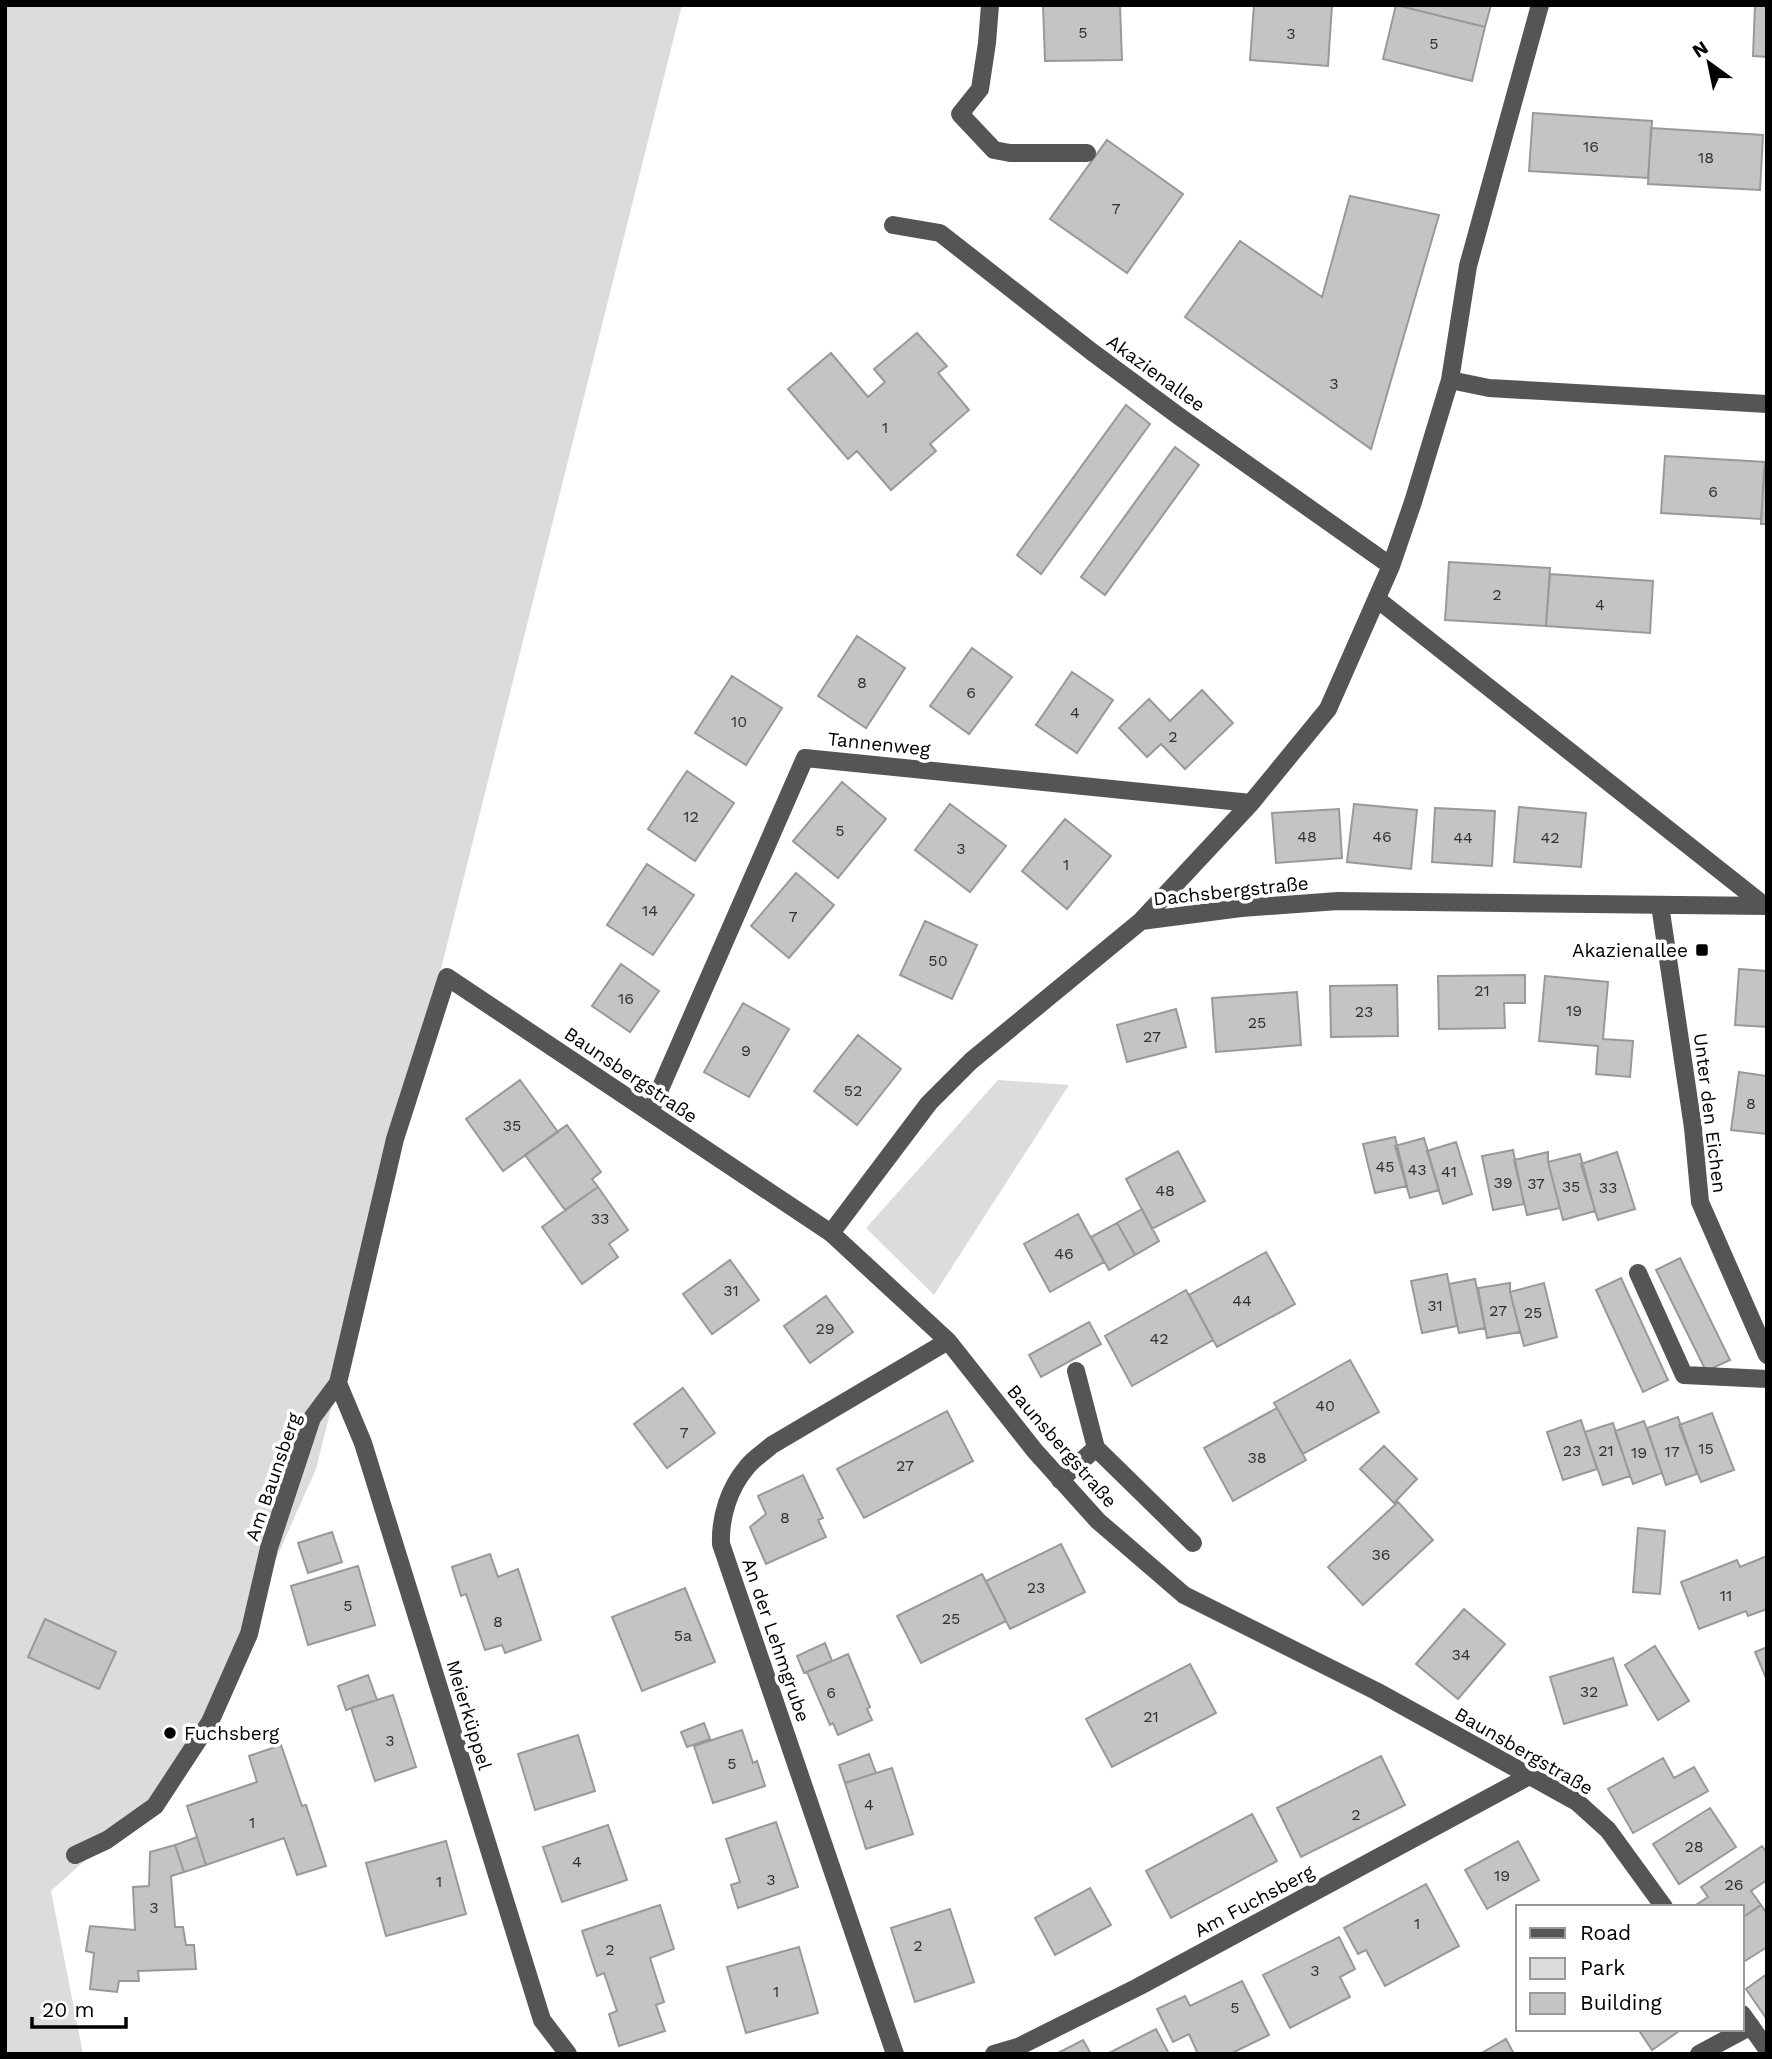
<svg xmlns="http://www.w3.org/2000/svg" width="1772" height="2059" viewBox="0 0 1772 2059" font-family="'Work Sans',sans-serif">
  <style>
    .green { fill: #dcdcdc }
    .building { fill: #c4c4c4; stroke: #999; stroke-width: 2 }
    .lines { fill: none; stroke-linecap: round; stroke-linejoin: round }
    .minor { stroke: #555; stroke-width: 18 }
    .poi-dot { fill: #000; stroke: #fff; stroke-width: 2.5 }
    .labels { text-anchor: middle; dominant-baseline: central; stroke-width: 7; stroke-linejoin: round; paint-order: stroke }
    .number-label { font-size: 16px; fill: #313131 }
    .street-label { font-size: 19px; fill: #000; stroke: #fff }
    .poi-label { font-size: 19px; fill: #000; stroke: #fff; text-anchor: end }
  </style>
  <rect width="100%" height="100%" fill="#fff"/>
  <path class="green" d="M5 5H682L316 1469 206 1716 150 1802 51 1891 83 2054H5Z
    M998 1080 1069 1085 934 1295 866 1228Z"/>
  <path class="building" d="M1043 5H1120L1122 60 1045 61Z
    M1254 5H1332L1328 66 1250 60Z
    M1396 5H1491L1485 27Z
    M1396 5 1485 27 1472 81 1383 59Z
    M1755 5H1767V57L1753 56Z
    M1533 113 1652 121 1648 178 1529 171Z
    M1651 128 1763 135 1760 190 1648 184Z
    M1107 140 1183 194 1127 273 1050 219Z
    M1350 196 1439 215 1371 449 1185 317 1240 241 1322 297Z
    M917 333 947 366 938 373 969 410 930 444 936 451 891 490 857 451 848 459 788 389 831 353 868 397 885 382 874 369Z
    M1126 405 1150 424 1041 574 1017 555Z
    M1175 447 1199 465 1105 595 1081 577Z
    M1665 456 1765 462 1761 519 1661 513Z
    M1764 470H1767V524H1761Z
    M1449 562 1550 568 1546 626 1445 620Z
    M1550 574 1653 581 1650 633 1546 626Z
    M857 636 905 668 866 728 818 696Z
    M972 648 1012 677 969 734 930 706Z
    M1072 672 1113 700 1077 753 1036 725Z
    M732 676 782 708 746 765 695 733Z
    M1202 690 1233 723 1185 769 1161 744 1147 757 1119 728 1149 699 1170 721Z
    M687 771 734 803 695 861 648 829Z
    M842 782 886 819 838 878 793 841Z
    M950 804 1006 846 970 892 915 850Z
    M1354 804 1417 810 1411 869 1347 862Z
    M1519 807 1586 813 1581 867 1514 862Z
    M1435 808 1495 811 1492 866 1432 862Z
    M1339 809 1342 858 1276 863 1272 813Z
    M1065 819 1111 856 1067 909 1022 871Z
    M647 864 694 895 653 955 607 925Z
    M796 873 834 905 789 958 751 926Z
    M925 921 977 945 952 999 900 975Z
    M621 964 659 991 630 1032 592 1006Z
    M1739 969 1767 971V1027L1735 1025Z
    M1525 975V1003H1504L1505 1028 1439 1029 1438 976Z
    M1545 976 1608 982 1603 1039 1633 1041 1630 1077 1596 1074 1598 1046 1539 1041Z
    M1397 985 1398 1036 1331 1037 1330 986Z
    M1297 992 1301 1045 1216 1052 1212 998Z
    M743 1003 789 1029 749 1097 704 1072Z
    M1176 1009 1186 1047 1127 1062 1117 1025Z
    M858 1035 901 1069 857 1125 814 1091Z
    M1739 1072 1767 1076V1134L1731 1130Z
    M520 1080 558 1132 503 1171 466 1119Z
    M567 1125 601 1172 592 1179 598 1187 565 1210 525 1155Z
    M1395 1137 1407 1186 1375 1193 1363 1144Z
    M1424 1138 1439 1190 1410 1198 1395 1146Z
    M1456 1142 1472 1194 1443 1204 1427 1151Z
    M1513 1150 1524 1204 1493 1210 1482 1156Z
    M1178 1151 1205 1201 1152 1229 1126 1179Z
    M1548 1152V1162L1560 1208 1527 1215 1514 1160Z
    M1617 1152 1635 1209 1598 1220 1581 1164Z
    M1580 1154 1595 1211 1563 1220 1548 1162Z
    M598 1187 628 1230 609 1244 618 1257 582 1284 542 1227Z
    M1142 1209 1159 1241 1135 1255 1117 1223Z
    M1078 1214 1104 1262 1050 1292 1024 1244Z
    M1117 1223 1135 1255 1109 1270 1091 1237Z
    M1266 1252 1295 1304 1217 1347 1189 1295Z
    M1680 1258 1730 1360 1706 1371 1656 1270Z
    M730 1260 759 1300 712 1334 683 1294Z
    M1447 1274 1457 1326 1422 1333 1411 1281Z
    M1621 1278 1668 1380 1643 1392 1596 1290Z
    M1475 1279 1485 1328 1459 1333 1449 1284Z
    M1510 1283V1292L1520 1332 1487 1338 1478 1288Z
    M1544 1283 1557 1337 1524 1346 1510 1292Z
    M1186 1290 1213 1340 1132 1386 1105 1336Z
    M826 1296 853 1332 810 1363 784 1326Z
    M1089 1322 1101 1344 1041 1377 1029 1355Z
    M1350 1360 1379 1412 1303 1454 1274 1403Z
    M683 1388 715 1433 667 1468 634 1424Z
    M1277 1408 1306 1460 1233 1501 1204 1448Z
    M947 1411 973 1461 864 1518 837 1469Z
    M1712 1413 1734 1470 1701 1482 1679 1425Z
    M1678 1417 1697 1474 1666 1485 1647 1428Z
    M1581 1420 1597 1469 1563 1480 1547 1432Z
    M1644 1421 1662 1473 1633 1484 1615 1431Z
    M1613 1423 1630 1476 1603 1485 1585 1432Z
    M1384 1446 1417 1479 1394 1503 1360 1469Z
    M803 1475 823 1518 818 1520 826 1537 766 1564 750 1527 766 1514 758 1496Z
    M1398 1502 1433 1540 1363 1605 1328 1567Z
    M1638 1528 1665 1531 1660 1594 1633 1592Z
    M332 1532 342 1562 308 1573 298 1543Z
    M1061 1544 1085 1592 1010 1629 986 1581Z
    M490 1554 498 1577 518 1569 541 1640 505 1653 502 1645 485 1650 466 1594 461 1596 452 1567Z
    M1767 1556V1609L1748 1616 1746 1611 1699 1629 1681 1582 1737 1560 1740 1567Z
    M358 1566 375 1625 308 1645 291 1586Z
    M982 1574 1006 1621 921 1663 897 1616Z
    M685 1588 715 1662 642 1691 612 1617Z
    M1464 1609 1505 1644 1458 1699 1416 1664Z
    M45 1619 116 1652 99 1689 28 1657Z
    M825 1643 832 1661 804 1673 797 1656Z
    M1655 1646 1689 1701 1658 1720 1625 1665Z
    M1767 1647V1678H1766L1755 1652Z
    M848 1654 870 1707 867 1709 872 1720 838 1735 833 1723 830 1725 807 1672Z
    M1613 1658 1627 1705 1564 1724 1550 1677Z
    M1190 1664 1216 1713 1112 1767 1086 1719Z
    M368 1675 377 1700 346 1710 338 1686Z
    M393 1695 416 1767 375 1781 351 1708Z
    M704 1723 710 1739 687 1747 681 1732Z
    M742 1730 753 1763 757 1761 765 1786 713 1803 694 1746Z
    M578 1735 595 1791 535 1810 518 1754Z
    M281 1745 302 1806 306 1805 326 1866 297 1875 284 1838 206 1865 187 1806 257 1782 249 1756Z
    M869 1754 876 1773 845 1783 839 1765Z
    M1381 1756 1405 1805 1301 1857 1277 1808Z
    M1663 1758 1674 1778 1694 1767 1708 1791 1633 1833 1608 1789Z
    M892 1768 913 1834 866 1849 845 1783Z
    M1710 1808 1736 1847 1679 1884 1653 1844Z
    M1252 1814 1277 1861 1171 1918 1146 1871Z
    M776 1822 798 1887 738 1908 731 1885 740 1882 726 1839Z
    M608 1825 627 1880 562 1902 543 1847Z
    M197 1837 206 1865 184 1872 175 1845Z
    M446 1841 466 1914 386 1936 366 1863Z
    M1518 1841 1539 1880 1487 1909 1465 1870Z
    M175 1845 184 1872 171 1876 175 1927H183L186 1945H194L196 1969 138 1971 139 1981H119L117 1992 90 1989 94 1953 86 1951 90 1926 135 1930 133 1887 149 1886 150 1852Z
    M1762 1846 1767 1853V1880L1751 1891 1761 1905 1742 1918V1907H1693L1708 1897 1701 1887Z
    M1426 1884 1459 1946 1385 1986 1366 1950 1358 1954 1344 1928Z
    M1090 1888 1111 1925 1055 1955 1035 1918Z
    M660 1905 674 1949 650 1958 664 2002 656 2005 665 2031 619 2046 609 2014 617 2011 604 1973 597 1976 582 1931Z
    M1761 1905 1767 1914V1947L1742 1963V1918Z
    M950 1909 974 1982 915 2002 891 1928Z
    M1339 1937 1355 1969 1340 1977 1350 1997 1290 2028 1263 1975Z
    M799 1947 818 2013 746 2033 727 1967Z
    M1767 1974V2017L1766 2018 1746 1989Z
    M1242 1981 1269 2035 1230 2054H1198L1189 2034 1173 2042 1157 2009 1185 1996 1190 2006Z
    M1156 2029 1169 2054H1107Z
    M1638 2029H1682L1652 2050Z
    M1506 2039 1514 2054H1480Z
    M1083 2040 1091 2054H1056Z"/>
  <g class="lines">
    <path class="minor" d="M990 5 987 43 980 89 960 114 994 150 1010 153H1087
      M893 225 940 233 1092 352 1180 417 1391 566
      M1450 380 1489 388 1767 404
      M1377 599 1765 906
      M1660 905 1693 1128 1700 1202 1767 1355
      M1141 921 1251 803 1328 709 1391 566 1413 502 1450 380 1468 266 1540 5
      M650 1112 805 758 1251 803
      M831 1233 929 1103 971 1061 1141 921 1241 908 1338 901 1767 906
      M1638 1273 1684 1375 1767 1379
      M338 1383 363 1443 542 2020 568 2054
      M1096 1448 1193 1543
      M1060 1480 1096 1448 1076 1371
      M75 1855 107 1840 155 1806 210 1722 249 1634 269 1548 312 1418 338 1383 395 1139 447 977 831 1233 948 1341 1035 1451 1098 1521 1184 1595 1376 1691 1577 1802 1608 1830 1664 1907
      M1742 2014 1767 2049
      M895 2054 721 1544C720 1517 729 1488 747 1467 753 1459 764 1452 772 1445L948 1341
      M994 2054 1018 2047 1138 1987 1531 1775
      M1699 2054 1751 2026"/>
  </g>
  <g class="poi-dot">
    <rect x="1695" y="943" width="14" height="14" rx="3.5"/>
    <circle cx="170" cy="1733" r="7"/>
  </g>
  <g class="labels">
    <g class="number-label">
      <text x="1083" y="32">5</text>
      <text x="1291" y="33">3</text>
      <text x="1434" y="43">5</text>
      <text x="1591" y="146">16</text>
      <text x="1706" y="157">18</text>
      <text x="1116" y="208">7</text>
      <text x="1334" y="383">3</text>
      <text x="885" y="427">1</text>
      <text x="1713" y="491">6</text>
      <text x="1497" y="594">2</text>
      <text x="1600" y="604">4</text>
      <text x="862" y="682">8</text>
      <text x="971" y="692">6</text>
      <text x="1075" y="712">4</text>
      <text x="739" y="721">10</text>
      <text x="1173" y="736">2</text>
      <text x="691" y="816">12</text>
      <text x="840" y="830">5</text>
      <text x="1307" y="836">48</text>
      <text x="1382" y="836">46</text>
      <text x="1463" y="837">44</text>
      <text x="1550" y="837">42</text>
      <text x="961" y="848">3</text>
      <text x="1066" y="864">1</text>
      <text x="650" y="910">14</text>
      <text x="793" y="916">7</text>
      <text x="938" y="960">50</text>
      <text x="1482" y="990">21</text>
      <text x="626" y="998">16</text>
      <text x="1574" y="1010">19</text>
      <text x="1364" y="1011">23</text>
      <text x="1257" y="1022">25</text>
      <text x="1152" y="1036">27</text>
      <text x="746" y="1050">9</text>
      <text x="853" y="1090">52</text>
      <text x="1751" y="1103">8</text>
      <text x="512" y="1125">35</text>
      <text x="1385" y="1166">45</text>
      <text x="1417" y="1169">43</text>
      <text x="1449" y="1171">41</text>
      <text x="1503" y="1182">39</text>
      <text x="1536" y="1183">37</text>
      <text x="1571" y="1186">35</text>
      <text x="1608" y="1187">33</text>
      <text x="1165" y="1190">48</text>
      <text x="600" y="1218">33</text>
      <text x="1064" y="1253">46</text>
      <text x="731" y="1290">31</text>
      <text x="1242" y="1300">44</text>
      <text x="1435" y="1305">31</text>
      <text x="1498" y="1310">27</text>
      <text x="1533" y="1312">25</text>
      <text x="825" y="1328">29</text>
      <text x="1159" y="1338">42</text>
      <text x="1325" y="1405">40</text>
      <text x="684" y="1432">7</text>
      <text x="1706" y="1448">15</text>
      <text x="1572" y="1450">23</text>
      <text x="1606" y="1450">21</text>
      <text x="1672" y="1451">17</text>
      <text x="1639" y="1452">19</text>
      <text x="1257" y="1457">38</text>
      <text x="905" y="1465">27</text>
      <text x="785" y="1517">8</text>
      <text x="1381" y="1554">36</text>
      <text x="1036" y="1587">23</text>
      <text x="1726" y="1595">11</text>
      <text x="348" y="1605">5</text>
      <text x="951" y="1618">25</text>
      <text x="498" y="1621">8</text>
      <text x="683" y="1635">5a</text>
      <text x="1461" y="1654">34</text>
      <text x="1589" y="1691">32</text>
      <text x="831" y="1692">6</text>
      <text x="1151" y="1716">21</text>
      <text x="390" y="1740">3</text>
      <text x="732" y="1763">5</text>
      <text x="869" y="1804">4</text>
      <text x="1356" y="1814">2</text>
      <text x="252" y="1822">1</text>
      <text x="1694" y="1846">28</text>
      <text x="577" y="1861">4</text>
      <text x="1502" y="1875">19</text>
      <text x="771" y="1879">3</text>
      <text x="439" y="1881">1</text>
      <text x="1734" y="1884">26</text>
      <text x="154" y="1907">3</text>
      <text x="1417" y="1923">1</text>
      <text x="918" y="1945">2</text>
      <text x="610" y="1949">2</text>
      <text x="1315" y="1970">3</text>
      <text x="776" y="1991">1</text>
      <text x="1235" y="2007">5</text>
    </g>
    <g class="street-label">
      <text transform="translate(1156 373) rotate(36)">Akazienallee</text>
      <text transform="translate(879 744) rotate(6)">Tannenweg</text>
      <text transform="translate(1231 891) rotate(-6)">Dachsbergstraße</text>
      <text transform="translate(631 1075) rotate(34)">Baunsbergstraße</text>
      <text transform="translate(1710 1113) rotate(83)">Unter den Eichen</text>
      <text transform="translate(1062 1446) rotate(49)">Baunsbergstraße</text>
      <text transform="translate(273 1477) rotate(-71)">Am Baunsberg</text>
      <text transform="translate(776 1640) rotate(71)">An der Lehmgrube</text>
      <text transform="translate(469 1715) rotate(73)">Meierküppel</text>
      <text transform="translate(1524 1751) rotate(30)">Baunsbergstraße</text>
      <text transform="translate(1254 1901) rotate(-28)">Am Fuchsberg</text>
    </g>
    <g class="poi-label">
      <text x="1688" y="950">Akazienallee</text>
      <text x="184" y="1733" text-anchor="start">Fuchsberg</text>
    </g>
  </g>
  <rect width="1772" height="2059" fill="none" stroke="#000000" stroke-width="14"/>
  <rect x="1516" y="1905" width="228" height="126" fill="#ffffff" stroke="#999999" stroke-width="2"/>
  <rect x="1530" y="1928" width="35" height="10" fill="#555555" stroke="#999999" stroke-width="2"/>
  <text x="1580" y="1940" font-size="21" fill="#000000">Road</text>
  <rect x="1530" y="1958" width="35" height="21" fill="#dcdcdc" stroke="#999999" stroke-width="2"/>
  <text x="1580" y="1975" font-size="21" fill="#000000">Park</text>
  <rect x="1530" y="1993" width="35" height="21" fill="#c4c4c4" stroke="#999999" stroke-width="2"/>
  <text x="1580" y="2010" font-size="21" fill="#000000">Building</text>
  <g transform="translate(1709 63) rotate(327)" stroke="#ffffff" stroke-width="5" paint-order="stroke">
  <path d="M0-5L12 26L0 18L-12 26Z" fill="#000000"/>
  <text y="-10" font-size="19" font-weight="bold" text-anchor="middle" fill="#000000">N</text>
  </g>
  <path d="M32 2017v10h94v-10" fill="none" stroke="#000000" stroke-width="3.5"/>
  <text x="42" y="2017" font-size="21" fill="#000000" stroke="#ffffff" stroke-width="5" paint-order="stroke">20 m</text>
</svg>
